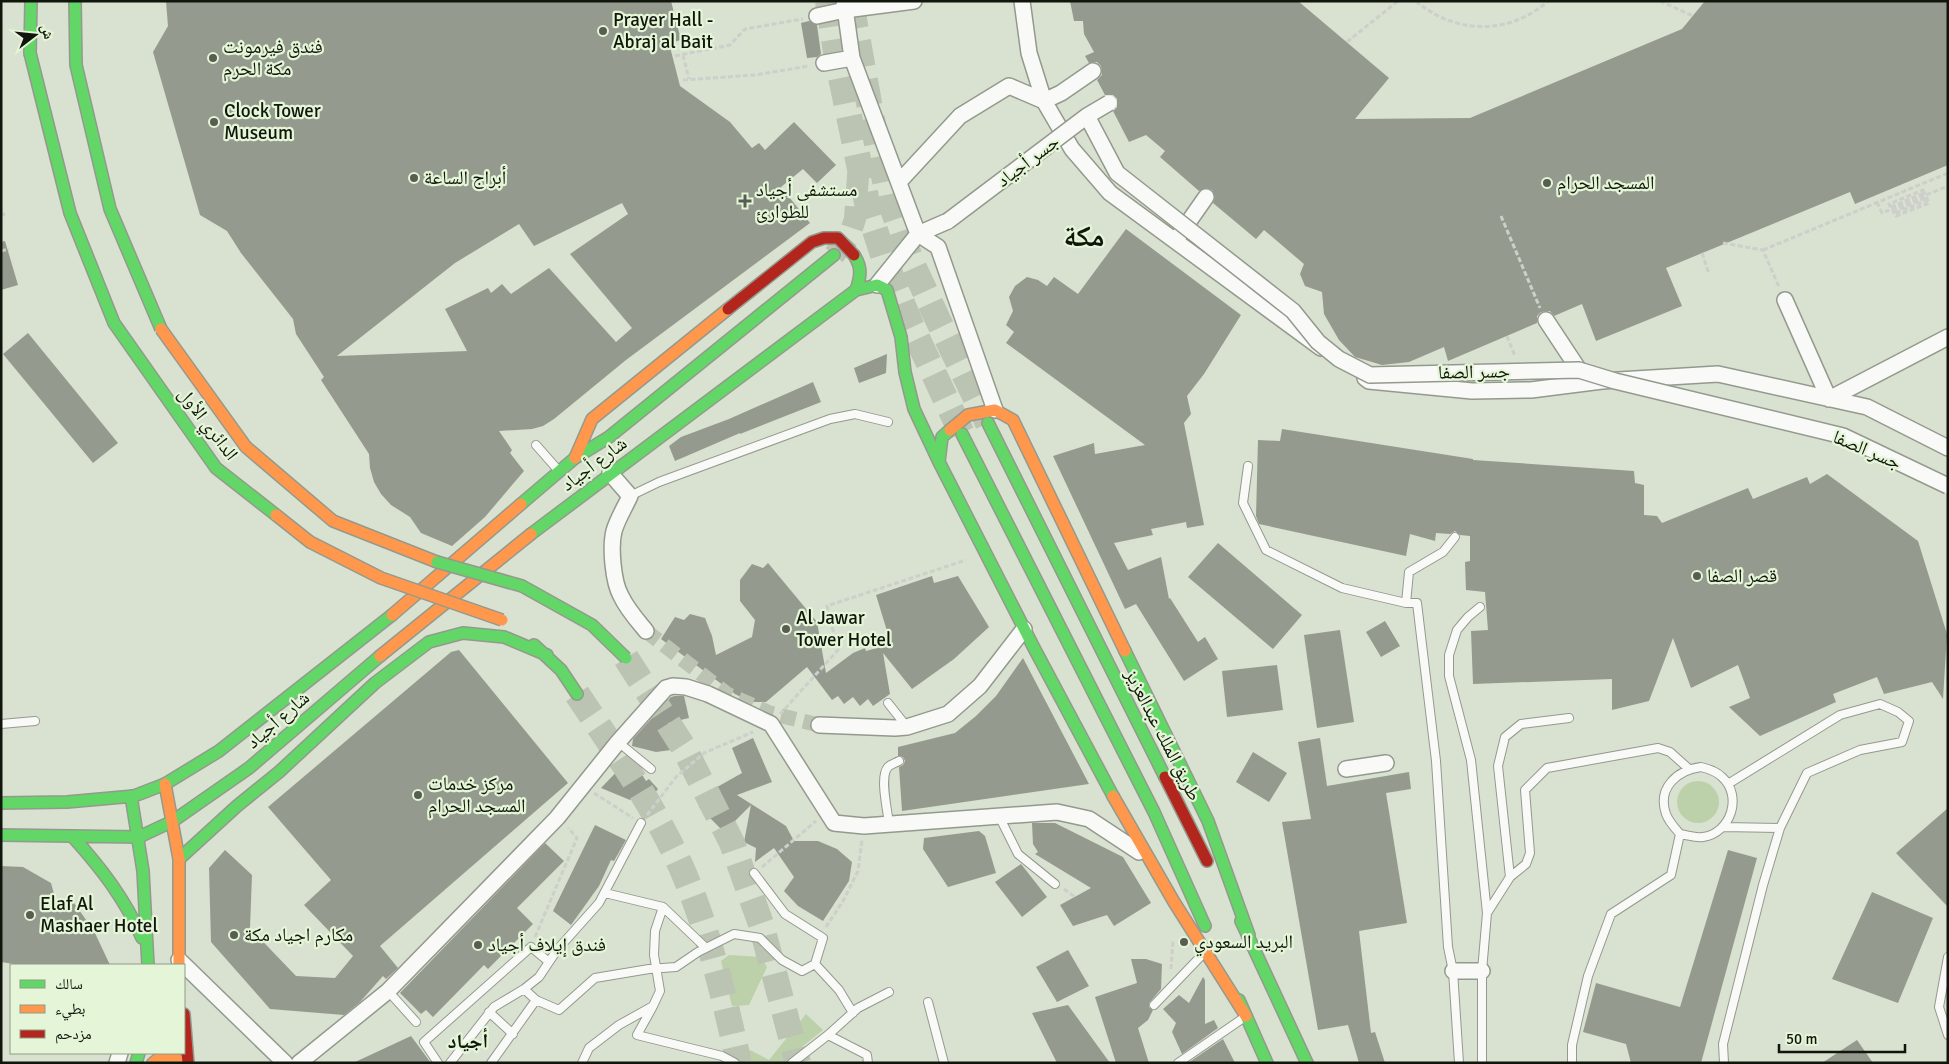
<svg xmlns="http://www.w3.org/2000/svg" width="1949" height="1064" viewBox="0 0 1949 1064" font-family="Signika,'Noto Naskh Arabic',sans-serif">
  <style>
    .green { fill: #bcd0aa }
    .building { fill: #949b8e; fill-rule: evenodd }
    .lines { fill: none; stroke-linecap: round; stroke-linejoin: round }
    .street-tunnel { stroke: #bbc3b3; stroke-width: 15; stroke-dasharray: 15 8; stroke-linecap: butt }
    .primary-tunnel { stroke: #bbc3b3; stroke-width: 22; stroke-dasharray: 22 11; stroke-linecap: butt }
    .highway-tunnel { stroke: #bbc3b3; stroke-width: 26; stroke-dasharray: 26 13; stroke-linecap: butt }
    .lane-casing { stroke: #939a8d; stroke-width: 10 }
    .street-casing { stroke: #939a8d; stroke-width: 18 }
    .fast-casing { stroke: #939a8d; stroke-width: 14 }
    .slow-casing { stroke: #939a8d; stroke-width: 14 }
    .jam-casing { stroke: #939a8d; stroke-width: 14 }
    .path { stroke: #cccfca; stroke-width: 3; stroke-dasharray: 5 2.5; stroke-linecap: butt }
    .lane { stroke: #f9faf8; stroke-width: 8 }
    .street { stroke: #f9faf8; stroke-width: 15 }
    .fast { stroke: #63d668; stroke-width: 11 }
    .slow { stroke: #ff974d; stroke-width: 11 }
    .jam { stroke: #b3261e; stroke-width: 11 }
    .street-bridge-casing { stroke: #939a8d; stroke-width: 18; stroke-linecap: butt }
    .fast-bridge-casing { stroke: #939a8d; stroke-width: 14; stroke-linecap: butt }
    .slow-bridge-casing { stroke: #939a8d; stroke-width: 14; stroke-linecap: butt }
    .street-bridge { stroke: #f9faf8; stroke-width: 15 }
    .fast-bridge { stroke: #63d668; stroke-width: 11 }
    .slow-bridge { stroke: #ff974d; stroke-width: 11 }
    .poi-dot { fill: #575d51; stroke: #e5f5d7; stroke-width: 2 }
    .labels { text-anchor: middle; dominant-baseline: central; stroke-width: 4.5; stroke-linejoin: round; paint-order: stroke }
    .poi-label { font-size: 19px; fill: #11160c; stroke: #e5f5d7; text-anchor: start }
    .street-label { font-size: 19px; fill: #11160c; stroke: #e5f5d7 }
    .neighbourhood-label { font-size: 20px; font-weight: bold; fill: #11160c; stroke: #e5f5d7 }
    .town-label { font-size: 29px; font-weight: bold; fill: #11160c; stroke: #e5f5d7 }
  </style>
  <rect width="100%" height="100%" fill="#d9e1d1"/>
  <path class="green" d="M1677 802a21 21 0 1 1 42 0a21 21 0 1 1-42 0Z
    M729 955 761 957 767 967 749 1005 732 1006 721 961Z
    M806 1014 823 1030 782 1063 743 1062 750 1050 769 1060Z"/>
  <path class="building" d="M166 1H671L681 40 669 43 680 86 730 122 752 148 759 143 765 150 794 122 836 165 817 183 803 169 781 187 810 223 626 360 554 419 543 426 532 429 499 431 512 450 510 453 524 471 485 517 452 546 421 533 410 517 391 505 381 494 374 482 370 468 369 454 321 380 324 377 296 334 293 319 241 253 227 231 200 215 153 52 168 26ZM622 203 628 214 570 254 632 328 616 342 549 268 511 294 502 284 491 293 488 288 445 309 467 351 337 356 455 263 519 224 534 246Z
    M1070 1H1298L1389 78 1355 119 1470 118 1682 29 1705 1H1948V165L1855 204 1850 192 1666 268 1682 306 1596 341 1582 304 1554 316 1550 311 1541 312 1537 316V323L1448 361 1444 347 1409 362 1382 365 1355 357 1339 340 1324 314 1322 292 1305 286 1300 274 1304 264 1264 230 1256 239 1213 203 1215 197 1212 190 1206 188 1199 191 1160 157 1165 151 1146 135 1129 142 1113 111 1117 107V99L1113 95H1105L1097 80 1102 75 1101 66 1097 62 1089 63 1085 56 1094 52 1084 34 1083 21H1074Z
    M809 21 817 25 821 54 817 57 807 58 801 23Z
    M1126 229 1241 315 1204 374 1187 396 1191 414 1184 423 1204 525 1187 528 1186 522 1151 529 1153 535 1114 543 1128 570 1161 557 1169 599 1170 598 1198 642 1205 637 1218 659 1184 681 1136 604 1125 609 1053 456 1094 443 1095 454 1145 445 1006 343 1014 332 1006 325 1013 311 1009 297 1015 286 1027 277 1038 280 1047 286 1054 277 1078 294Z
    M5 241 18 285 1 290V242Z
    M28 333 118 443 93 463 3 354Z
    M887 354 886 373 859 383 854 368Z
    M813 382 821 402 740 434V433L675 461 669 446 681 437 729 419Z
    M1282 429 1473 459V460L1634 471 1635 483 1644 485V515L1657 516 1662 523 1748 488 1753 499 1807 477 1810 484 1827 474 1918 541 1947 634 1943 699 1932 682 1884 694 1877 677 1833 694 1836 702 1760 736 1729 707 1750 698 1738 665 1691 688 1673 638 1649 701 1612 710V679L1473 684 1471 631 1488 630 1485 592 1466 590 1465 562 1470 561V536L1460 535 1455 531 1450 534 1436 533 1435 541 1410 534 1406 556 1259 524 1256 516 1258 440 1280 441Z
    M1218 543 1302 615 1273 649 1188 577Z
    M768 563 817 622 826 673 853 653 865 648 866 651 891 644 876 595 932 576 934 583 958 576 989 627 954 659 912 689 883 653 890 694 873 706 868 699 860 706 853 697 844 704 838 696 832 700 807 667 766 702H751L735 694 661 639 675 617 684 620 690 614 705 618 712 636 716 655 752 637 755 620 740 601V580L752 564 763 568Z
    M1385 621 1400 646 1381 657 1366 632Z
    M1340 630 1354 722 1317 728 1304 635Z
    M459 650 568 783 380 946 398 968 386 979 383 976 360 1002 344 1015 270 1009 211 942 209 868 225 850 252 875 250 928 296 976 335 978 353 956 304 905 331 880 268 807 451 652Z
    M1023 658 1089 784 902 811 899 767 903 765 905 761 903 757 898 756V747L955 733 976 716 996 696Z
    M1277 665 1283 710 1227 717 1222 671Z
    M675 696H684L689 718 668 723 671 750 656 752 632 746 633 739 671 697Z
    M753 738 772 782 737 795 786 826 794 841H818L837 849 852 862 849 881 823 921 798 906 784 891 794 877 774 848 755 862 756 848 744 842 751 805 724 832 699 807 705 801 703 795 742 773 732 748Z
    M1320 738 1327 786 1409 772 1411 789 1386 793 1407 923 1359 931 1371 1033 1375 1032 1385 1063H1359L1348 1025 1318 1030 1282 822 1311 819 1298 742Z
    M1253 752 1287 773 1269 802 1236 782Z
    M624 764 634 777 641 773 646 781 649 779 658 789 644 807 633 798 630 800 601 788Z
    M1948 808V907L1896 853Z
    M1032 823H1055L1123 857 1151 903 1114 926 1107 915 1073 926 1060 905 1091 888 1035 854 1038 852 1033 844Z
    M595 825 626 840 614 861 611 860 599 886 571 925 553 911Z
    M979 831 985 836 996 873 948 887 923 849 924 838Z
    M545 843 564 861 517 908 533 924 488 969 484 965 433 1017 426 1010 421 1014 400 993Z
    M1728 850 1757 858 1701 1063H1631L1626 1044 1583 1032 1596 983 1680 1007Z
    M1021 864 1047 897 1022 917 995 882Z
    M1 866 23 867 51 883 59 912 74 903 94 931 110 965H20L1 962Z
    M1872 892 1933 918 1898 1003 1832 979Z
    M1068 950 1089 986 1057 1002 1036 967Z
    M1131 959H1146L1162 964 1161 989 1149 1003V1007L1153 1010 1148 1020 1138 1028 1149 1063H1116L1095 997 1137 983Z
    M1203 977 1205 980V1024L1214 1020 1218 1028 1182 1054 1172 1032 1176 1023 1163 1009 1179 995 1189 1003Z
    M1068 1005 1110 1063H1057L1032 1013Z
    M411 1036 431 1063H353Z
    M1223 1039 1235 1063H1188Z
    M1857 1040 1873 1063H1822Z"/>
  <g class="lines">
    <path class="street-tunnel" d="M646 631 727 694 770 713 819 725"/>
    <path class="primary-tunnel" d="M834 255 849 237 855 219 859 162"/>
    <path class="highway-tunnel" d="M828 1 837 58 869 212 886 264 911 325 962 434
      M851 3 873 125 888 195 911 261 938 320 988 423
      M626 658 684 748 732 843 761 924 798 1063
      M577 694C607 739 639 784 664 832 703 904 721 984 739 1063"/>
    <defs>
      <path id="lane" d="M536 445 558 470
        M1248 466 1243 503 1266 550 1342 588 1406 603H1417L1436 761 1448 947 1453 971 1459 1063
        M630 496 659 482 830 419 855 414 888 422
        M1406 603 1409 572 1443 552 1455 537
        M1480 607 1468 617 1457 630 1449 655V676L1471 760 1487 913 1482 971V1063
        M888 703 907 727
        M1 724 35 721
        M618 742 651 769
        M1701 767C1709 769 1716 771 1722 777 1743 796 1731 833 1703 837 1696 838 1687 835 1680 834 1675 828 1669 822 1666 814 1657 788 1677 770 1701 767Z
        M999 816 1018 854 1055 884
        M889 825C888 811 879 777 888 767 891 764 895 763 899 761
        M1723 827 1780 828
        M1510 877 1526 864 1530 853 1525 790 1547 768 1658 748 1670 752 1689 769
        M605 893 663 907 706 948
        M1487 913 1510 877 1498 766 1505 737 1521 724 1569 718
        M1948 957 1939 1007 1948 1035
        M815 964 839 990 853 1013
        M524 989 536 1000 559 1010 595 978 649 969 676 967 698 952 734 934 760 938 782 960 802 971 815 964 823 938 785 914 754 873
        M388 991 416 1022
        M928 1002 944 1063
        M1154 1005 1202 955
        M652 1008 637 1035 722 1056 735 1063
        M489 1012 513 1034
        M828 1035 867 1055 868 1063
        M438 1063 424 1042 531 947 549 962
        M450 1063 494 1007 524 989 539 977 557 950 599 903 641 823
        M491 1063 536 1000
        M582 1063 589 1048 619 1025 653 1006 660 991 654 955 655 931 663 907
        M792 1063 828 1035 858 1008 889 992
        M1178 1063 1242 1019
        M1572 1063V1045L1588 976 1611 914 1671 875 1680 834
        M1724 1063 1723 1044 1763 885 1780 828 1807 773 1860 750 1902 742 1909 721 1898 712 1880 704 1840 715 1728 784"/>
      <path id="street" d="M844 1 852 58 918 234 938 247 995 410
        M1022 1 1029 53 1044 101 1072 149 1110 193 1321 348
        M817 16 845 10 914 1
        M824 63 852 58
        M899 182 960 116 1009 86 1044 101 1061 93 1093 71
        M1178 237 1206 197
        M877 285 918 234 948 221
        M1785 300 1829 399 1948 337
        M1546 320 1579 370
        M1365 378 1369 381 1472 391 1531 390 1602 381 1718 374 1867 407 1948 448
        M610 473 630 496C625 507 617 520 614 531 610 547 613 582 621 596 627 609 637 620 646 631
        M819 725 895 728 907 727 948 714 980 686 1024 629
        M1346 769 1386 763
        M179 960 285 1063
        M1453 971H1482
        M117 1063 120 1053
        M299 1063 388 991 557 818 618 742 666 688 673 686 686 687 708 694 771 724 834 823 864 826 1057 812 1089 819 1139 852"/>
      <path id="fast" d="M30 53 31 1
        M856 290 877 285 887 290 901 337 905 372 914 409 939 462
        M988 423 1165 777
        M950 430 942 437 939 462 1034 648 1113 796
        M962 434 1154 812 1205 926
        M521 504 575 458 609 437 834 255
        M531 534 856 290C861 276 862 267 854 255
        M534 645 561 670 577 694
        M1125 651 1208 821 1249 935
        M131 796 143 871 148 965
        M1 803 67 802 134 796 165 784 219 751 392 615
        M1 835 139 837 173 821 249 768 380 656
        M73 837C101 868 125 899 142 938
        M179 859 237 806 279 772 375 683 429 642 463 633 504 637 547 655
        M1241 921 1307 1063
        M1239 1000 1267 1063
        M136 1063 139 1053"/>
      <path id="slow" d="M950 430 968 415 995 410 1013 420 1125 651
        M246 447 333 521 437 562
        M575 458 592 419 728 309
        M392 615 521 504
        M380 656 531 534
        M165 784 179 859V965
        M1113 796 1174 902 1246 1016
        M153 1063 161 1057 175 1058 181 1063"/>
      <path id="jam" d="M728 309 812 242 824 238H838L854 255
        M1165 777 1207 861
        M184 1014 188 1063"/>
    </defs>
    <use href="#lane" class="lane-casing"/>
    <use href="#street" class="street-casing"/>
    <use href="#fast" class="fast-casing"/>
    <use href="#slow" class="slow-casing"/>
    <use href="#jam" class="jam-casing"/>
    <path class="path" d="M1416 1C1454 34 1509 36 1548 1
      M1660 1 1693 16
      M1347 42 1398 1
      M683 55 689 79
      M675 56 730 45 745 29 803 19
      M683 80 755 75 809 66
      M1923 190 1929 203 1896 216 1889 204Z
      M1877 202 1882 213 1948 186
      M1891 207 1924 193
      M1893 212 1927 197
      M1896 213 1927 200
      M1 215 5 214
      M1501 216 1540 308
      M1723 243 1763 250 1779 287
      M1763 250 1948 173
      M1 251 9 249
      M1702 253 1709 274
      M1507 336 1515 356
      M780 714 838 650 827 606 966 560
      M594 793 633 818
      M647 815 676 777 704 753 753 732
      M762 867 816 821
      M1064 889 1075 897
      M826 927 843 901 858 871 862 840
      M535 937 577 838 568 828
      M1171 969 1173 940"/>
    <use href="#lane" class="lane"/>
    <use href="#street" class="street"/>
    <use href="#fast" class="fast"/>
    <use href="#slow" class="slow"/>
    <use href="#jam" class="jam"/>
    <defs>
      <path id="street-bridge" d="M1087 116 1117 173 1293 311 1318 342 1339 359 1370 375 1579 370 1615 381 1843 436 1948 486
        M948 221 1087 116 1109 103"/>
      <path id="fast-bridge" d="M75 1 76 65 110 209 161 329
        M30 53 70 213 114 323 216 468 276 515
        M437 562 522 586 592 625 626 658"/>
      <path id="slow-bridge" d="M161 329 246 447
        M276 515 310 542 381 578 502 620"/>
    </defs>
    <use href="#street-bridge" class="street-bridge-casing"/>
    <use href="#fast-bridge" class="fast-bridge-casing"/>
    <use href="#slow-bridge" class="slow-bridge-casing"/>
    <use href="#street-bridge" class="street-bridge"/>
    <use href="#fast-bridge" class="fast-bridge"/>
    <use href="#slow-bridge" class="slow-bridge"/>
  </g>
  <g class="poi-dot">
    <circle cx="603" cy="31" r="5"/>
    <circle cx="213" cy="58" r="5"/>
    <circle cx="214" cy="122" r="5"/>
    <circle cx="414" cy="178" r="5"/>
    <circle cx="1547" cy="183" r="5"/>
    <path d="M742.5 193.5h5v5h5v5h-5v5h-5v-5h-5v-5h5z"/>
    <circle cx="1697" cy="576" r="5"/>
    <circle cx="786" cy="629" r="5"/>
    <circle cx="418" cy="795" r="5"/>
    <circle cx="30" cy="915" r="5"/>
    <circle cx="234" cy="935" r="5"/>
    <circle cx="1184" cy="942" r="5"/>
    <circle cx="478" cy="945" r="5"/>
  </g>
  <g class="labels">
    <g class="poi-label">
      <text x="613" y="20">Prayer Hall -<tspan x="613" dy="22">Abraj al Bait</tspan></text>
      <text x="223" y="47">فندق فيرمونت<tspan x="223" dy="22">مكة الحرم</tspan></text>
      <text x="224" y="111">Clock Tower<tspan x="224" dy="22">Museum</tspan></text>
      <text x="424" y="178">أبراج الساعة</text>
      <text x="1557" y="183">المسجد الحرام</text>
      <text x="756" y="190">مستشفى أجياد<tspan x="756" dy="22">للطوارئ</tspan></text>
      <text x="1707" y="576">قصر الصفا</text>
      <text x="796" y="618">Al Jawar<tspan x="796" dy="22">Tower Hotel</tspan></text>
      <text x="428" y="784">مركز خدمات<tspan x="428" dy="22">المسجد الحرام</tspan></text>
      <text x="40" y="904">Elaf Al<tspan x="40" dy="22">Mashaer Hotel</tspan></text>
      <text x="244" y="935">مكارم اجياد مكة</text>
      <text x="1194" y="942">البريد السعودي</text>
      <text x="488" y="945">فندق إيلاف أجياد</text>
    </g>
    <g class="street-label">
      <text transform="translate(1028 161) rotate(-37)">جسر أجياد</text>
      <text transform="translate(1474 372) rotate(-1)">جسر الصفا</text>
      <text transform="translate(208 424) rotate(53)">الدائري الأول</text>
      <text transform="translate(1867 450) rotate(23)">جسر الصفا</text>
      <text transform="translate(594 464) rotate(-37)">شارع أجياد</text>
      <text transform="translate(278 720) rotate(-41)">شارع أجياد</text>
      <text transform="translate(1163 735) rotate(63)">طريق الملك عبدالعزيز</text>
    </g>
    <g class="neighbourhood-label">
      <text x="468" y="1041">أجياد</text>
    </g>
    <g class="town-label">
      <text x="1084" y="236">مكة</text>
    </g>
  </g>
  <rect width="1949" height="1064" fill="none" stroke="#11160c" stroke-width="5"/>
  <rect x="10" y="964" width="175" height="90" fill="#e5f5d7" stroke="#909c86"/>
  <rect x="20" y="980" width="25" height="8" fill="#63d668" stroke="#909c86"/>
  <text x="55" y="989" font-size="15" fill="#11160c">سالك</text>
  <rect x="20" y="1005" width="25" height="8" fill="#ff974d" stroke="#909c86"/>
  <text x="55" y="1014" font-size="15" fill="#11160c">بطيء</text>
  <rect x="20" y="1030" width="25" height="8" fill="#b3261e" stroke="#909c86"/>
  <text x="55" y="1039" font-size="15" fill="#11160c">مزدحم</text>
  <g transform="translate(35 35) rotate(74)" stroke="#e5f5d7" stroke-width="4" paint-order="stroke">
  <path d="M0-4L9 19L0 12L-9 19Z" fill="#11160c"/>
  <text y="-8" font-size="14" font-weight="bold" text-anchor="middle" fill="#11160c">ش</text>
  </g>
  <path d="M1779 1044v8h126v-8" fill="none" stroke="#11160c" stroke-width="2.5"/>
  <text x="1786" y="1044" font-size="15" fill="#11160c" stroke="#e5f5d7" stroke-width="4" paint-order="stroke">50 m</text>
</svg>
